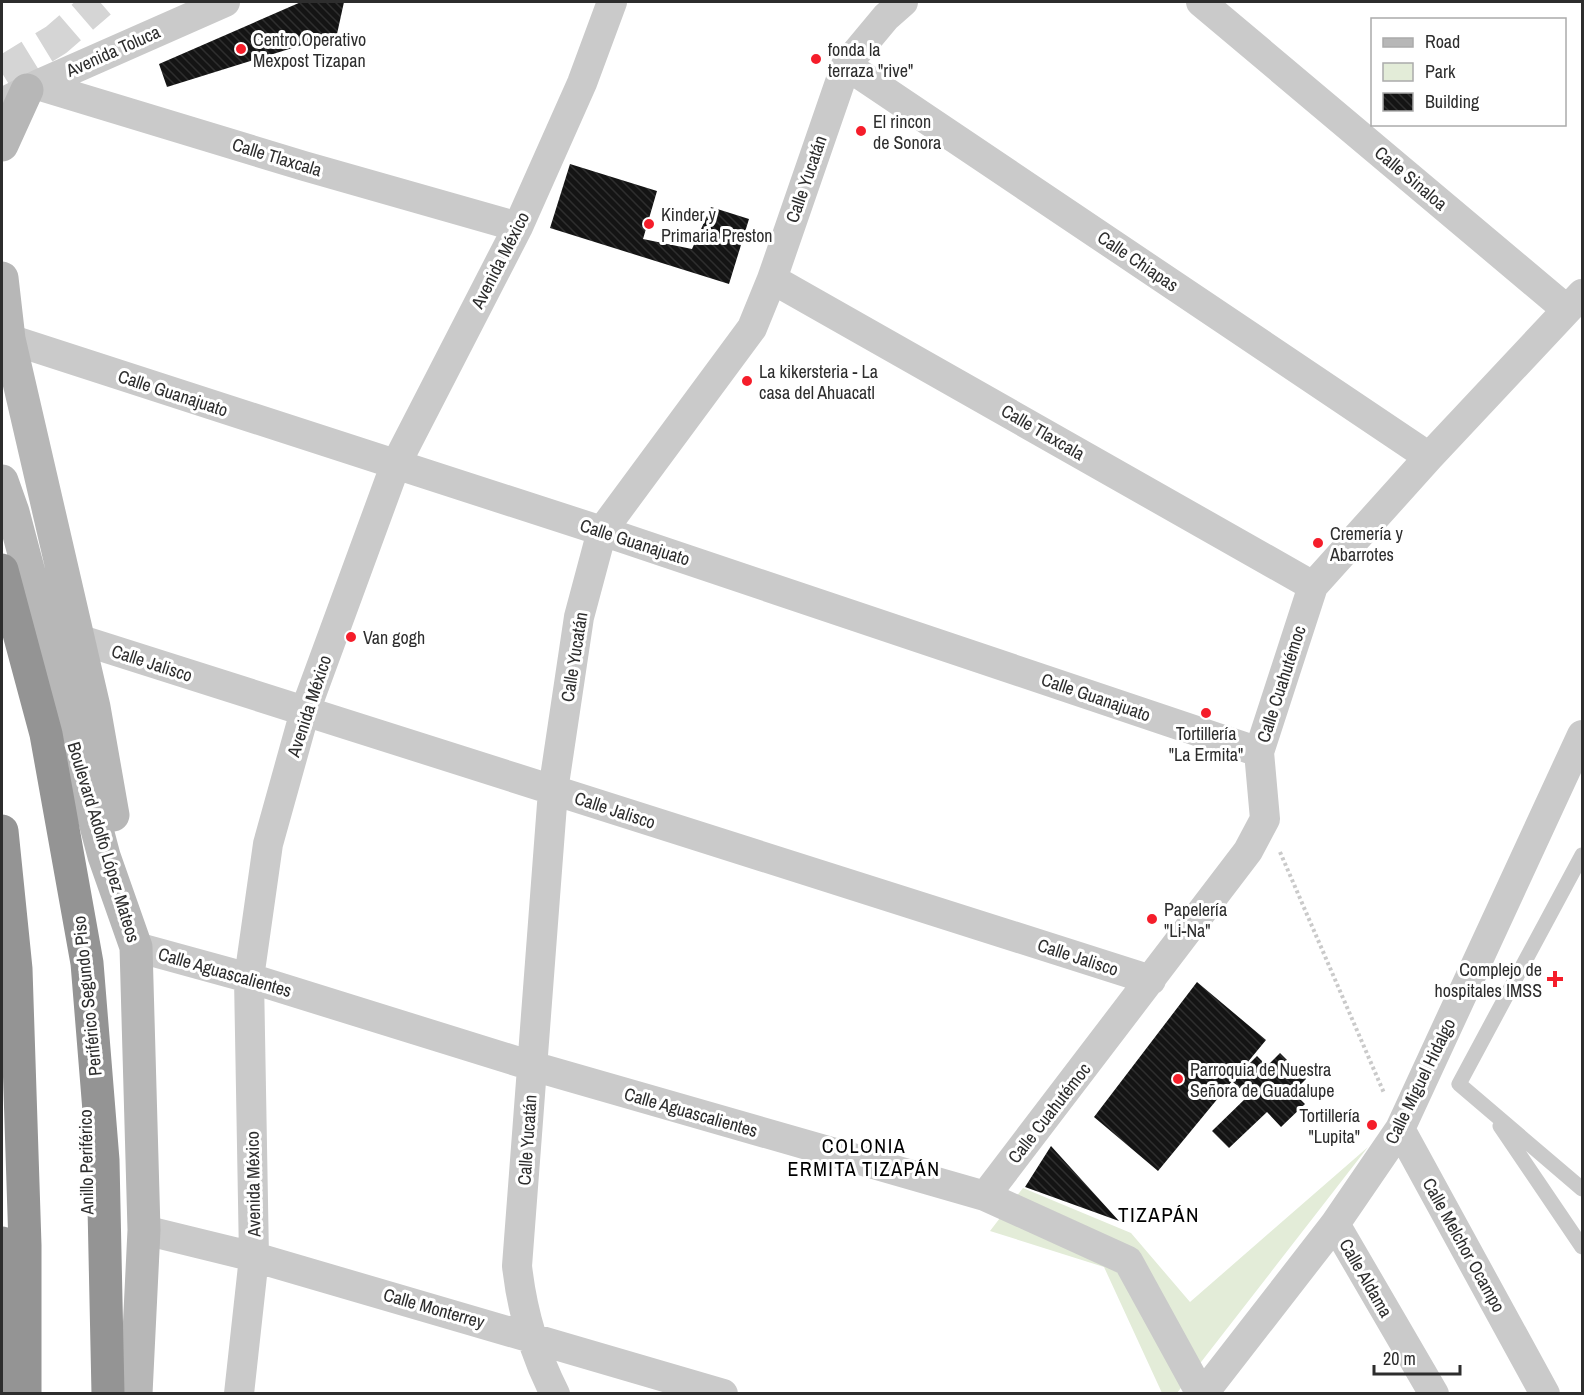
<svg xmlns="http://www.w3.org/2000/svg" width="1584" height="1395" viewBox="0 0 1584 1395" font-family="'Archivo Narrow',sans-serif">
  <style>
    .green { fill: #e3ecd8 }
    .building { fill: url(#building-back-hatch) }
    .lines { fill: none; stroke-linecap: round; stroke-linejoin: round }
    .secondary-tunnel { stroke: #d5d5d5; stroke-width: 33; stroke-dasharray: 33 16; stroke-linecap: butt }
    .path { stroke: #cacaca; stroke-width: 4; stroke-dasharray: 3 3; stroke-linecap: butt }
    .lane { stroke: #cacaca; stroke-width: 15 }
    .street { stroke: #cacaca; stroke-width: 30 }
    .secondary { stroke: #b7b7b7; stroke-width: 33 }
    .highway { stroke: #949494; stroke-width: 33 }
    .poi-dot { fill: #f51d2a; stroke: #fff; stroke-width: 2 }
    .labels { text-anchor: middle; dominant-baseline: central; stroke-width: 6; stroke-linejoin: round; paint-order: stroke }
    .poi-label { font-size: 18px; fill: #2d2d2d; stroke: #fff; text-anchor: start }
    .street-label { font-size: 18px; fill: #2d2d2d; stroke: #fff }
    .neighbourhood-label { font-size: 20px; letter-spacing: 1.5px; fill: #000; stroke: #fff }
    .quarter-label { font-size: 21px; letter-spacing: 1.5px; fill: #000; stroke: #fff }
  </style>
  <defs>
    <pattern id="building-back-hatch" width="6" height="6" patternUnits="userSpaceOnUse" patternTransform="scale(1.5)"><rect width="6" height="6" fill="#141414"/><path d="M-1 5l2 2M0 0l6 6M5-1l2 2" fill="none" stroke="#2e2e2e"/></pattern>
  </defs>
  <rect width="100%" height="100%" fill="#fff"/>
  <path class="green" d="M1368 1147 1177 1393H1162L1104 1267 990 1231 1023 1188 1131 1233 1190 1302Z"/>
  <path class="building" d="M301 2H344L337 34 167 87 159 64Z
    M570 164 657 191 643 239 692 249 711 207 749 219 729 284 550 228Z
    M1197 982 1266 1040 1158 1171 1094 1117Z
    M1280 1053 1306 1079 1293 1092 1305 1104 1281 1127 1267 1112 1229 1148 1212 1131 1248 1096 1232 1081 1257 1056 1267 1066Z
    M1051 1146 1119 1221 1025 1187Z"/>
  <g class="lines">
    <path class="secondary-tunnel" d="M2 73 56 40 100 2"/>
    <path class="path" d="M1280 852 1384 1093"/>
    <path class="lane" d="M1582 855 1459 1084 1582 1189
      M1500 1126 1582 1247"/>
    <path class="street" d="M1201 2 1566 309
      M846 65 1429 457
      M37 85 304 166 518 227
      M2 103 37 85 225 2
      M772 279 1313 586
      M9 339 602 531 1259 752
      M78 639 1151 980
      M136 947 249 978 532 1066 985 1196 1128 1261 1201 1394
      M1400 1129 1545 1394
      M985 1196 1248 851 1265 819 1259 752 1313 586 1429 457 1582 294
      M1335 1224 1434 1394
      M144 1230 254 1257 723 1394
      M239 1394 254 1257 249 978 268 844 305 711 395 466 518 227 582 83 612 2
      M555 1394C534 1353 522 1311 517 1266L553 791 579 617 602 531 752 328 772 279 846 65 886 17 903 2
      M1203 1394 1335 1224 1400 1129 1582 735"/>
    <path class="secondary" d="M2 145 27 90
      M2 278 9 339
      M2 318 9 339 94 707 113 815
      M2 481 13 512 104 856 136 947 144 1230 136 1394"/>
    <path class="highway" d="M2 570 46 734 87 963 103 1160 108 1394
      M2 831 16 969 25 1245V1394
      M2 1243 4 1296 2 1379"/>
  </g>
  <g class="poi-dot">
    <circle cx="241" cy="49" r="6"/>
    <circle cx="816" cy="59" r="6"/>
    <circle cx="861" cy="131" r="6"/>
    <circle cx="649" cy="224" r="6"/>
    <circle cx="747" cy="381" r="6"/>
    <circle cx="1318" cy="543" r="6"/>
    <circle cx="351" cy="637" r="6"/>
    <circle cx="1206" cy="713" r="6"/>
    <circle cx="1152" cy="919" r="6"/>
    <path d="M1552 970h6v6h6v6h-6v6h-6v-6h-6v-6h6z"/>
    <circle cx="1178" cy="1079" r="6"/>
    <circle cx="1372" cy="1125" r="6"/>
  </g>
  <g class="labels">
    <g class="poi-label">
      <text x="253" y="39">Centro Operativo<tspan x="253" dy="21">Mexpost Tizapan</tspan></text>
      <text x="828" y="49">fonda la<tspan x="828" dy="21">terraza "rive"</tspan></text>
      <text x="873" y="121">El rincon<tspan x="873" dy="21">de Sonora</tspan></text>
      <text x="661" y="214">Kinder y<tspan x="661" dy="21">Primaria Preston</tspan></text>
      <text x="759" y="371">La kikersteria - La<tspan x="759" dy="21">casa del Ahuacatl</tspan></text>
      <text x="1330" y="533">Cremería y<tspan x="1330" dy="21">Abarrotes</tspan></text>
      <text x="363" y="637">Van gogh</text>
      <text x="1206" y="733" text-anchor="middle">Tortillería<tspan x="1206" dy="21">"La Ermita"</tspan></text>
      <text x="1164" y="909">Papelería<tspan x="1164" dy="21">"Li-Na"</tspan></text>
      <text x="1542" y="969" text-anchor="end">Complejo de<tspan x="1542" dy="21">hospitales IMSS</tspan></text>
      <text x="1190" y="1069">Parroquia de Nuestra<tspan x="1190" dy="21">Señora de Guadalupe</tspan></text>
      <text x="1360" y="1115" text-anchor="end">Tortillería<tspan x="1360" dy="21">"Lupita"</tspan></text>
    </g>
    <g class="street-label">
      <text transform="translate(113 51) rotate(-24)">Avenida Toluca</text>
      <text transform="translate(277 157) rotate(17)">Calle Tlaxcala</text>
      <text transform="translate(1411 178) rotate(40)">Calle Sinaloa</text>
      <text transform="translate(806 179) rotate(-71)">Calle Yucatán</text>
      <text transform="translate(500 260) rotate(-63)">Avenida México</text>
      <text transform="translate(1138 261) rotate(34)">Calle Chiapas</text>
      <text transform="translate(173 393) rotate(18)">Calle Guanajuato</text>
      <text transform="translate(1043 432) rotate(30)">Calle Tlaxcala</text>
      <text transform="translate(635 542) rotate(18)">Calle Guanajuato</text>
      <text transform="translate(574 657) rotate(-81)">Calle Yucatán</text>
      <text transform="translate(152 663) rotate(18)">Calle Jalisco</text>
      <text transform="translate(1281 684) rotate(-72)">Calle Cuahutémoc</text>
      <text transform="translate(1096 697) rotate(19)">Calle Guanajuato</text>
      <text transform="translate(309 706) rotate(-72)">Avenida México</text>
      <text transform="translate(615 810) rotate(18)">Calle Jalisco</text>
      <text transform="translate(104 842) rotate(73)">Boulevard Adolfo López Mateos</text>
      <text transform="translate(1078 957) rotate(18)">Calle Jalisco</text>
      <text transform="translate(225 972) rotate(16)">Calle Aguascalientes</text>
      <text transform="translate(87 996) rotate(-96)">Periférico Segundo Piso</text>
      <text transform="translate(1420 1081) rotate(-64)">Calle Miguel Hidalgo</text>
      <text transform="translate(691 1112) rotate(16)">Calle Aguascalientes</text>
      <text transform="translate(1049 1113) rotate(-52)">Calle Cuahutémoc</text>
      <text transform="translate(527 1140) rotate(-86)">Calle Yucatán</text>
      <text transform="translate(86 1162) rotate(-91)">Anillo Periférico</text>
      <text transform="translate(253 1184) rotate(-91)">Avenida México</text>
      <text transform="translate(1464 1245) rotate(61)">Calle Melchor Ocampo</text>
      <text transform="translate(1366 1278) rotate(60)">Calle Aldama</text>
      <text transform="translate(434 1308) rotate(16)">Calle Monterrey</text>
    </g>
    <g class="neighbourhood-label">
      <text x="864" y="1145">COLONIA<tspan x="864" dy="23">ERMITA TIZAPÁN</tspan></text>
    </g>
    <g class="quarter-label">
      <text x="1159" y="1214">TIZAPÁN</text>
    </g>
  </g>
  <rect width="1584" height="1395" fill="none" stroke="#2d2d2d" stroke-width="6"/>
  <rect x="1371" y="18" width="195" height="108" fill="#ffffff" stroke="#ababab" stroke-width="1.5"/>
  <rect x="1383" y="38" width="30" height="9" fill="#b7b7b7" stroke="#ababab" stroke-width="1.5"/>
  <text x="1425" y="48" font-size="18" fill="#2d2d2d">Road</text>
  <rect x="1383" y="63" width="30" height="18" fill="#e3ecd8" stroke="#ababab" stroke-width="1.5"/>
  <text x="1425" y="78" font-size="18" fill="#2d2d2d">Park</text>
  <rect x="1383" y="93" width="30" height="18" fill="url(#building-back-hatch)" stroke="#ababab" stroke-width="1.5"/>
  <text x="1425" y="108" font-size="18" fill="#2d2d2d">Building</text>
  <path d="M1374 1365v9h86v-9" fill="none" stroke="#2d2d2d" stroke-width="3"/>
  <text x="1383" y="1365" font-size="18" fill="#2d2d2d" stroke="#ffffff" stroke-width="4.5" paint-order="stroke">20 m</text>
</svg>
